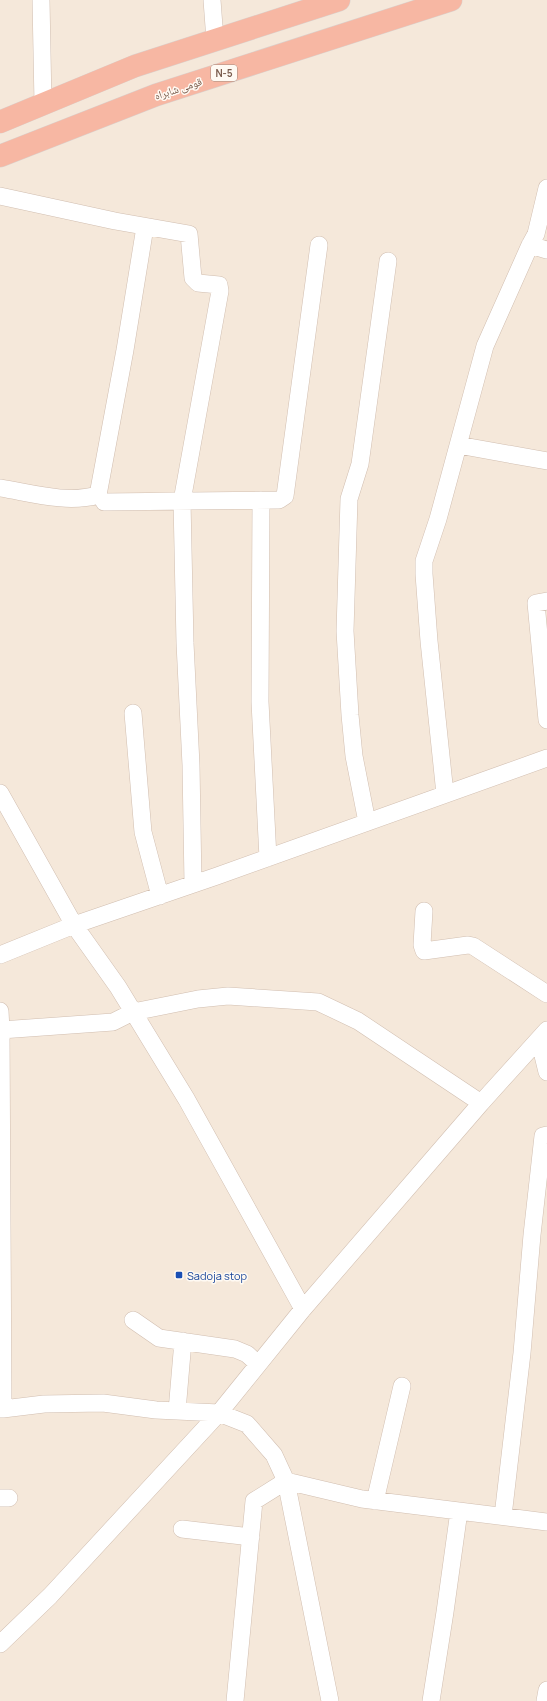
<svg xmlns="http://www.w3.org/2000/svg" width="547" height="1701" viewBox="0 0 547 1701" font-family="Manrope,'Noto Naskh Arabic',sans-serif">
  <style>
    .residential { fill: #f5e8da }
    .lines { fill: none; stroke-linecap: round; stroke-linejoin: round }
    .minor-casing { stroke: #d1beb0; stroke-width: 18 }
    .highway-casing { stroke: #dad1cd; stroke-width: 23 }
    .minor { stroke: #fff; stroke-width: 17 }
    .highway { stroke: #f7b7a3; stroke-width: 22 }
    .transit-dot { fill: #1a4fb4; stroke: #fffaf3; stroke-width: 1.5 }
    .labels { text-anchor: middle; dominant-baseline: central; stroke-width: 3; stroke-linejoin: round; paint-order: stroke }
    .shield { fill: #fffaf3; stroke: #a28b7f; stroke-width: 1 }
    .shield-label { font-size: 10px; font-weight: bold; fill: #7a5c4d }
    .street-label { font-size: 11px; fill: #7a5c4d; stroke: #fffaf3 }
    .transit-label { font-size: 11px; fill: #164399; stroke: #fffaf3; text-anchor: start }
  </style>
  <rect width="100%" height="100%" fill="#fdf6ec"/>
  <path class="residential" d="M0 0H547V1701H0Z"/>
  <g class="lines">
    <defs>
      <path id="minor" d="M41 0 43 104
        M212 0 215 40
        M0 196 115 221 189 234 193 278 198 283 219 285 220 291 182 501 185 643 191 765 193 884
        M530 245 547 250
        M458 445 547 461
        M0 488C31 493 67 504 98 495L125 350 145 227
        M261 500 260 702 268 858
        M104 502 279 500 285 496 319 245
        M547 601 536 603 547 720
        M133 713 143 832 160 896
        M0 793 74 925 118 987 187 1100 303 1309
        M445 794 429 641 424 574V561L438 519 485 346 530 245 536 234 547 188
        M367 822 354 756 350 715 345 631 349 499 360 464 388 261
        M424 911 422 945 424 951 468 945 473 946 547 994
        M0 955 74 925 217 876 547 758
        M0 1011 1 1030 3 1409H0
        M1 1030 113 1022 133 1012 198 999 228 996 318 1002 358 1021 481 1103
        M539 1039 547 1072
        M133 1320 159 1338 235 1349 247 1354 258 1364
        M3 1409 44 1404 103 1403 156 1410 219 1413 247 1424 274 1455 286 1481 362 1499 547 1522
        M177 1411 183 1341
        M0 1498H9
        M375 1501 402 1386
        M503 1516 522 1353 532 1235 543 1136 547 1135
        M182 1529 251 1537
        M0 1644 50 1596 219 1413 303 1309 481 1103 547 1030
        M235 1701 254 1501 286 1481 330 1701
        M431 1701 445 1612 459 1511
        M545 1701 547 1690"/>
      <path id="highway" d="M0 122 135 66 339 0
        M0 156 156 95 451 0"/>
    </defs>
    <use href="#minor" class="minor-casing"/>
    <use href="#highway" class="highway-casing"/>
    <use href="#minor" class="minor"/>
    <use href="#highway" class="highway"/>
  </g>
  <rect class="transit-dot" x="175" y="1271" width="8" height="8" rx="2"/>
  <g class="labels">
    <rect class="shield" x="211" y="65" width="26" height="16" rx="3"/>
    <g class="shield-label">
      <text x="224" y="73">N-5</text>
    </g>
    <g class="street-label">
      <text transform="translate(178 88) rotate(-18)">قومی شاہراہ</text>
    </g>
    <g class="transit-label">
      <text x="187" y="1275">Sadoja stop</text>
    </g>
  </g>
</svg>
